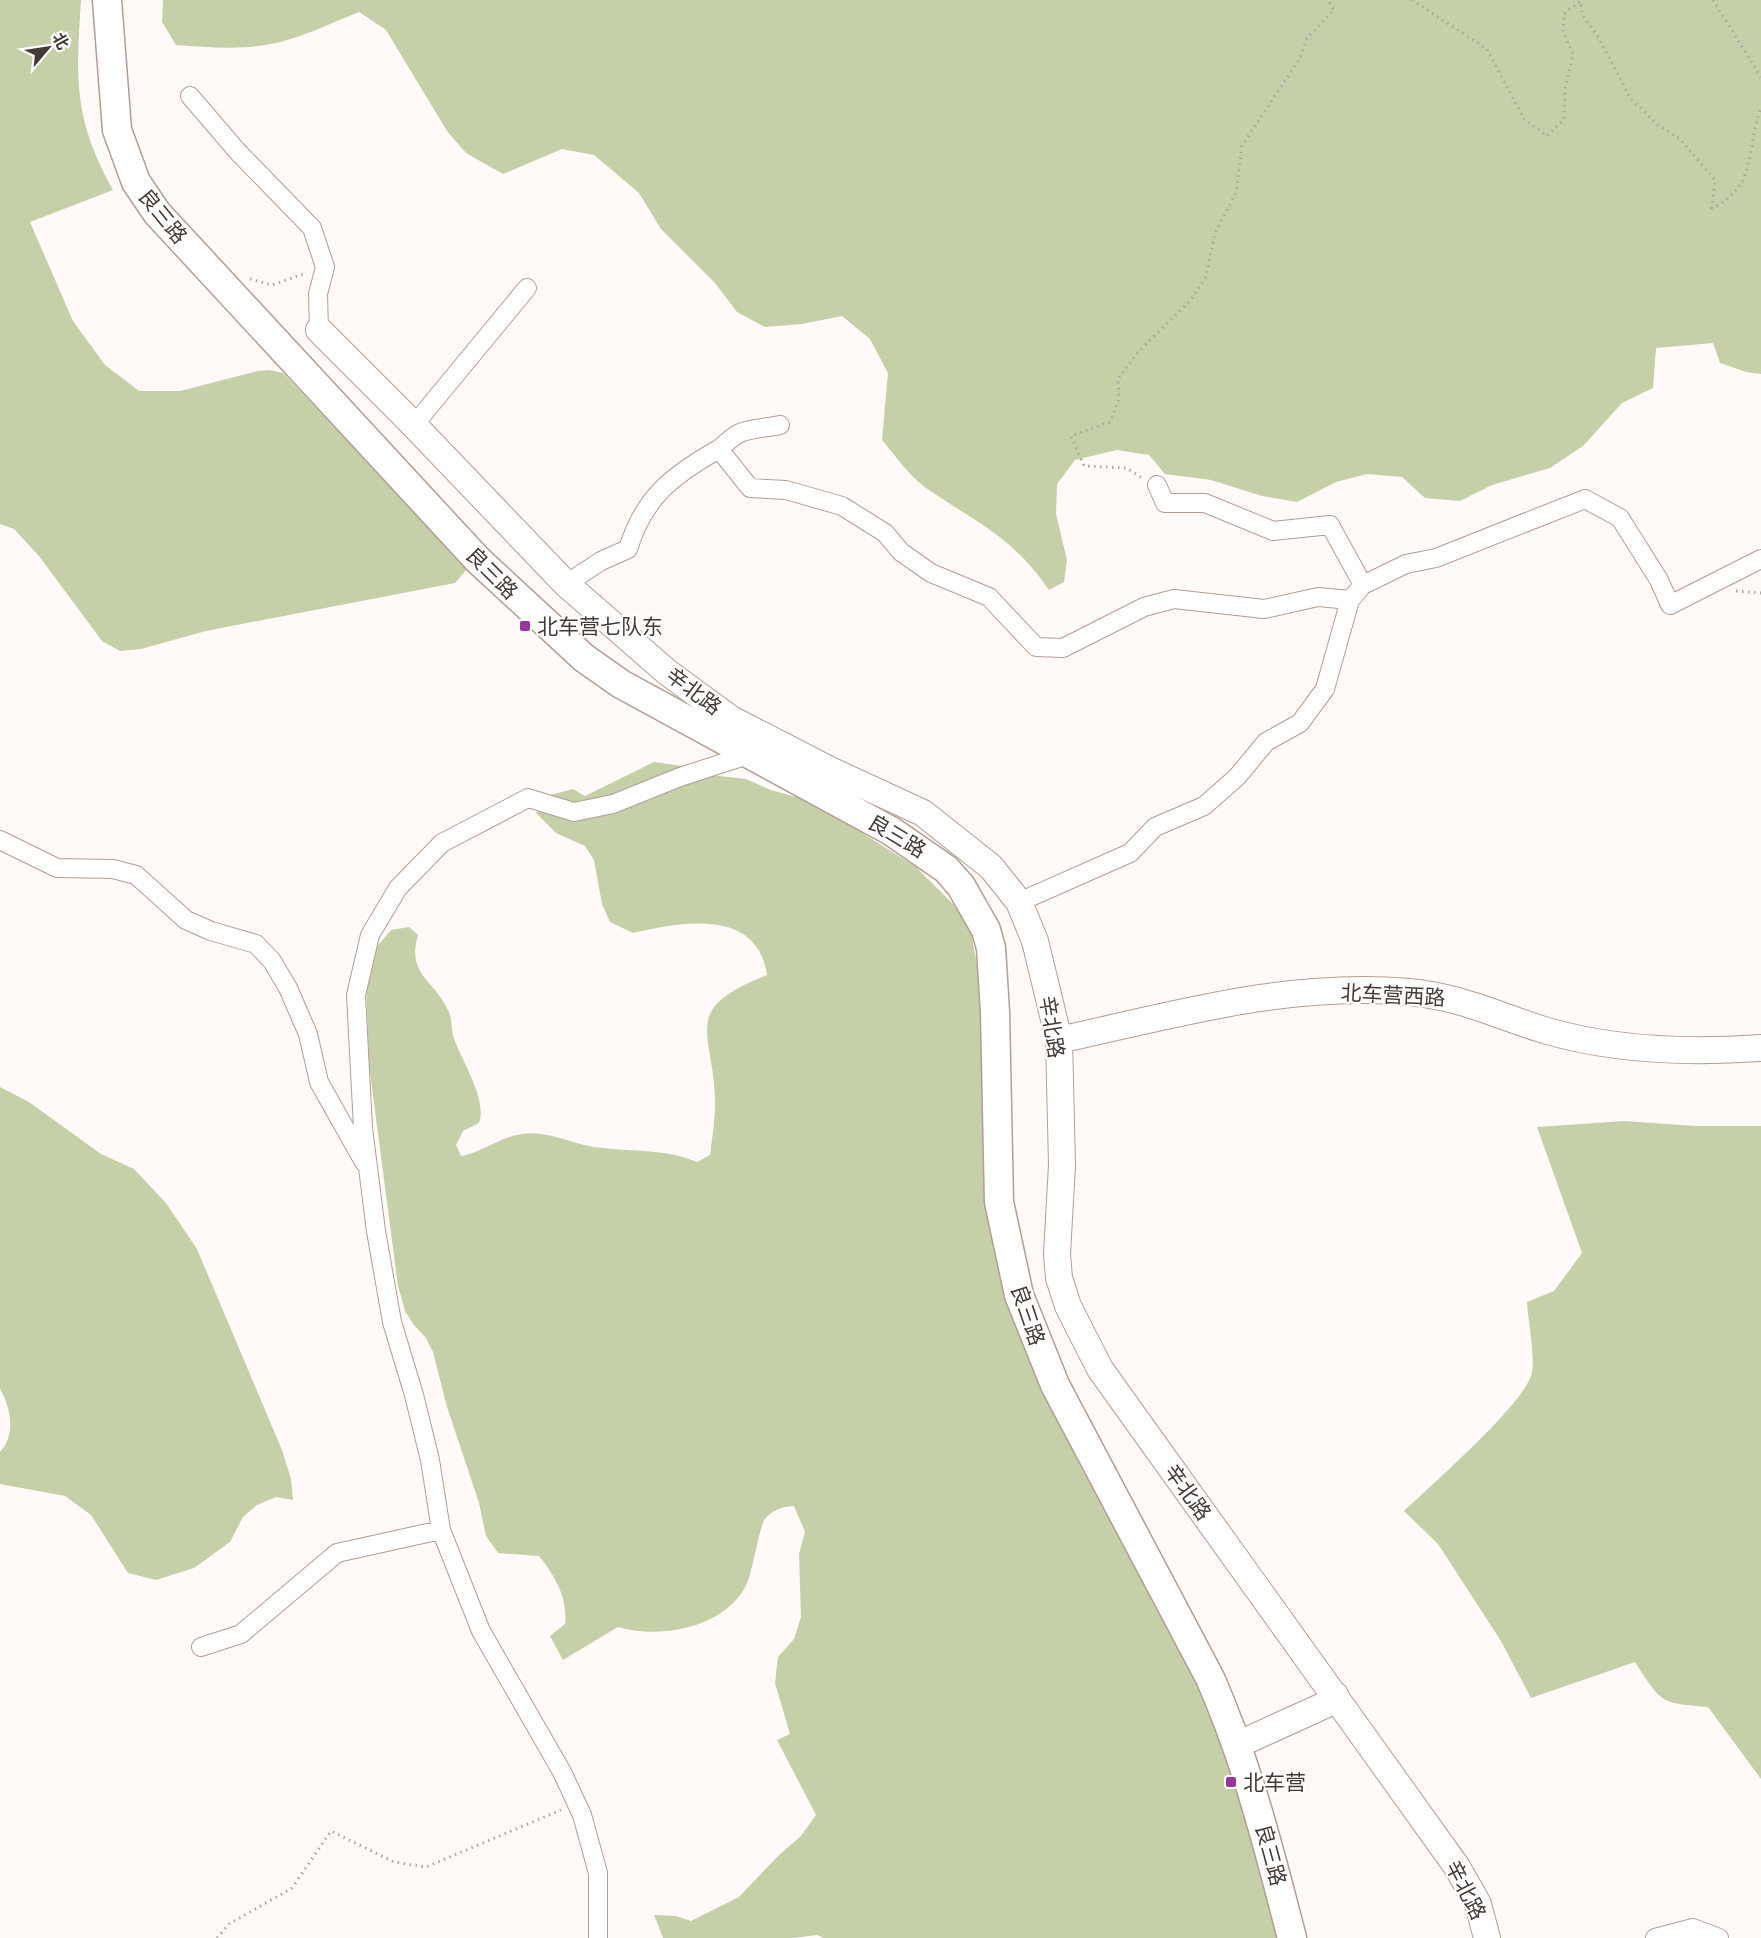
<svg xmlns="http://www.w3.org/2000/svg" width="1761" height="1938" viewBox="0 0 1761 1938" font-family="'Public Sans','Noto Sans SC',sans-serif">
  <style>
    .forest { fill: #c5cfa8 }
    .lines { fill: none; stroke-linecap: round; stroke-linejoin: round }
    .street-casing { stroke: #b49d92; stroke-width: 20 }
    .secondary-casing { stroke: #b49d92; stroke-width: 28 }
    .primary-casing { stroke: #b49d92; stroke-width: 31 }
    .path { stroke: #aca6a2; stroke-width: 3; stroke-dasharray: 1.5 4.5; stroke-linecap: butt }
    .street { stroke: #fff; stroke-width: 18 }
    .secondary { stroke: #fff; stroke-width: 26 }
    .primary { stroke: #fff; stroke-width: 28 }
    .poi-dot { fill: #95359d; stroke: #fff; stroke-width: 2 }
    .labels { text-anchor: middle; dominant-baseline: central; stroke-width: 4.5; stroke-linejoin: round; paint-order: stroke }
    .street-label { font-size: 21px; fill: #433a35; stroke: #fff }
    .poi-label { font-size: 21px; fill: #433a35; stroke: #fff; text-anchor: start }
  </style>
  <rect width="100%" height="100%" fill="#fffaf8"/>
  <path class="forest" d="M0 0H81C76 79 73 118 113 190L30 222 73 321 105 365 139 391H180L258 371 270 370 283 373 468 568 455 583 206 631 141 649 120 651 102 641 39 556 14 529 0 524Z
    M163 0H1761V374L1746 372 1720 363 1713 343 1656 348 1653 388 1622 403 1583 446 1550 468 1492 485 1460 501 1425 498 1402 477 1367 474 1336 482 1297 502 1262 496 1211 480 1165 474 1149 455 1117 450 1075 460 1057 484 1056 514 1067 560 1064 582 1049 590C1012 536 977 523 926 488 909 476 895 455 882 440L888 373 870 339 842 316 802 324 765 327 737 312 715 283 661 229 639 193 594 155 562 149 503 174 466 153 447 131 386 30 359 12C328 24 298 40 265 45 236 50 206 47 176 45L162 22Z
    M654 762 682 766 701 774 746 779 771 790 803 799 834 815 916 867 955 906 971 932 981 987 996 1233 1223 1728 1279 1938H824L817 1935 793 1938H663L654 1915 676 1916 691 1921 739 1897 779 1855 801 1836 816 1815 777 1740 790 1734 775 1683 778 1657 794 1639 801 1617 799 1554 805 1532 794 1506C784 1506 772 1510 765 1519 760 1525 753 1568 748 1581 729 1627 661 1640 618 1627L563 1660 550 1636 565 1624C568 1598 555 1576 539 1556L498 1553 486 1536 479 1503 447 1407 433 1352 426 1338 413 1324 405 1311 398 1286 369 1065 366 981 374 950 391 930 409 927 418 935C406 975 435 980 449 1012 452 1019 451 1027 453 1035 460 1059 488 1099 479 1123L463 1131 456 1145 461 1156C481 1153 497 1139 517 1135 544 1129 563 1141 589 1146 625 1153 662 1147 697 1162L710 1155C712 1139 715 1121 715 1104 715 1032 677 1010 767 975 757 907 681 922 633 933L610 922 602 904 594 860 585 846 556 833 536 813 550 795 573 789 585 796Z
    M0 1087 29 1102 101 1154 134 1169 166 1203 197 1249 282 1450 291 1479 293 1500 276 1497 257 1505 243 1517 230 1542 194 1568 156 1580 128 1573 91 1515 65 1496 0 1484V1452C16 1436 11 1407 0 1389Z
    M1624 1121 1696 1126H1761V1779L1708 1707C1659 1703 1662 1703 1635 1662L1531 1698 1501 1641 1438 1544 1404 1511C1429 1487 1528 1401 1532 1372 1535 1355 1528 1321 1527 1302L1554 1291 1582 1253 1537 1127Z"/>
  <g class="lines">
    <defs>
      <path id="street" d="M190 96 238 152 312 228 325 267 318 294 319 330
        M414 425 527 288
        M719 449 750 488 786 490 842 506 885 533 901 552 931 573 989 597 1036 647 1063 648 1144 607 1174 599 1264 609 1318 597 1350 600
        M566 584 601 561 628 549C644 497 672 476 717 450 725 445 731 437 740 433 751 428 768 428 780 425
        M1363 585 1406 564 1436 558 1585 499 1620 518 1659 580 1670 605 1761 559
        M0 840 57 868 113 869 136 875 186 920 211 931 256 944 272 961 288 988 308 1034 319 1082 364 1162
        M1019 902 1130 853 1155 827 1204 806 1237 777 1266 742 1300 723 1325 689 1350 600 1363 585 1330 525 1273 531 1205 503H1165L1157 485
        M201 1647 241 1634 337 1553 441 1530
        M598 1938V1873L582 1815 562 1772 481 1631 441 1530 430 1460 414 1395 392 1322 376 1231 363 1128 356 995 370 935 398 888 442 843 528 798 574 812 613 804 680 777 751 754
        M1655 1938 1693 1928 1719 1938"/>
      <path id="secondary" d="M319 330 406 417 566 584 667 672 731 719 830 770 923 813 991 867 1019 902 1035 941 1059 1040 1062 1165 1057 1254 1059 1278 1068 1306 1100 1369 1457 1867 1478 1904 1487 1938
        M1059 1040C1174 1015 1290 981 1409 992 1461 997 1496 1015 1544 1030 1614 1051 1689 1053 1761 1048
        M1237 1745 1325 1705 1335 1695"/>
      <path id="primary" d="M107 0 117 130 136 182 157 213 478 560 584 658 621 684 891 831 946 869 961 886 986 930 991 948 995 1012 999 1202 1019 1295 1055 1385 1210 1678C1247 1762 1269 1849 1292 1938"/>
    </defs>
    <use href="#street" class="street-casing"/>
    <use href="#secondary" class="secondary-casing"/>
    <use href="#primary" class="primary-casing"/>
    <path class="path" d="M1412 0 1487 49 1524 119 1547 136 1564 119 1565 89 1573 54 1563 32 1564 14 1580 1 1583 16 1598 37 1631 99 1658 125 1680 139 1715 180 1712 208C1758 187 1746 147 1761 108
      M1713 0 1761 77
      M250 279 272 285 306 273
      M1141 477 1126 468 1084 466 1071 436 1110 422 1119 399 1118 379 1138 352 1190 301 1206 277 1215 233 1236 193 1242 146 1300 58 1307 38 1334 10 1328 0
      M1736 591 1761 593
      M217 1938 229 1924 292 1888 331 1831 394 1862 426 1867 561 1810"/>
    <use href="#street" class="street"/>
    <use href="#secondary" class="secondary"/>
    <use href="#primary" class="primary"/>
  </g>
  <g class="poi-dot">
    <rect x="519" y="620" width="12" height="12" rx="3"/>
    <rect x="1225" y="1776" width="12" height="12" rx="3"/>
  </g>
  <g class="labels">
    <g class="street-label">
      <text transform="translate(163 216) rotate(51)">良三路</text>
      <text transform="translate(492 573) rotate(45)">良三路</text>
      <text transform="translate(694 691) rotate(37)">辛北路</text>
      <text transform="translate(897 836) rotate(31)">良三路</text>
      <text transform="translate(1393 995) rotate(3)">北车营西路</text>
      <text transform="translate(1052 1027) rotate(81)">辛北路</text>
      <text transform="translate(1028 1315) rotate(71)">良三路</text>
      <text transform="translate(1188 1492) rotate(54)">辛北路</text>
      <text transform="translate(1271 1855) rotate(75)">良三路</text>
      <text transform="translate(1466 1890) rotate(63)">辛北路</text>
    </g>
    <g class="poi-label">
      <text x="537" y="626">北车营七队东</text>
      <text x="1243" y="1782">北车营</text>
    </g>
  </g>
  <g transform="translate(48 48) rotate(61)" stroke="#ffffff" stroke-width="4.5" paint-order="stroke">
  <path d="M0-4.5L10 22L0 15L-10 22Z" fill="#433a35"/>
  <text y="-9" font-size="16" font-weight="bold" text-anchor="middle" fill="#433a35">北</text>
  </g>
</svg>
